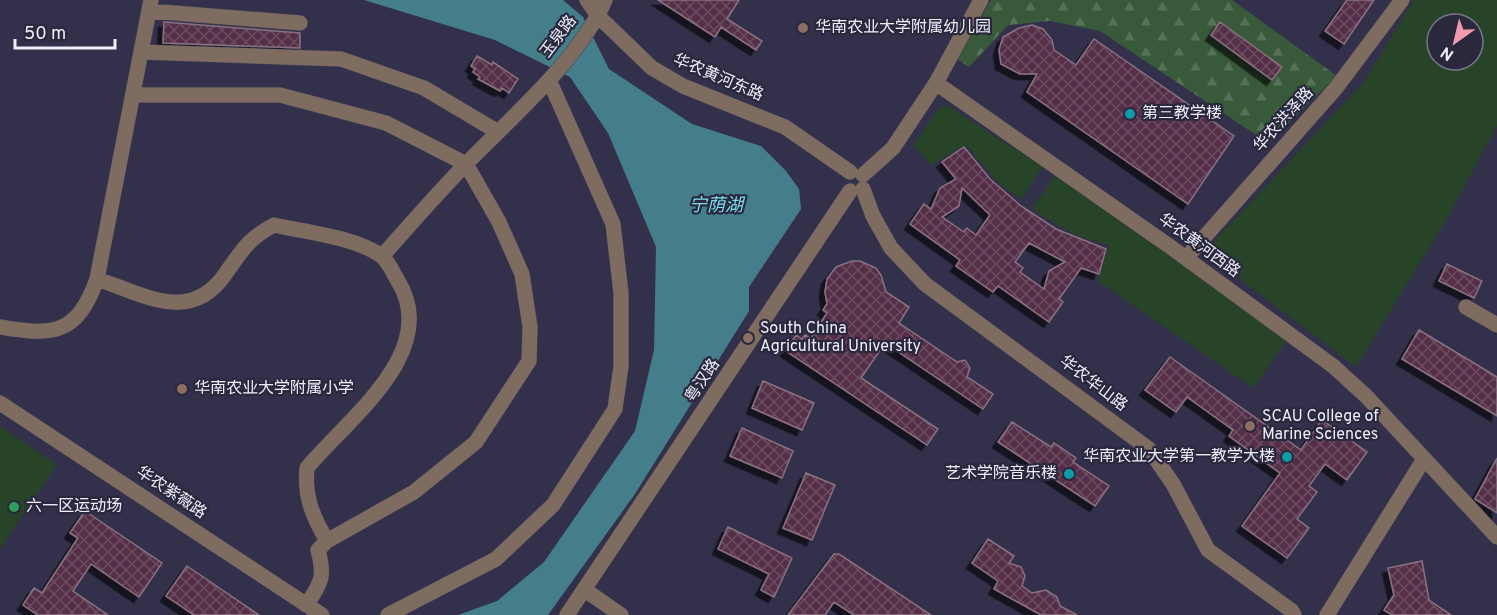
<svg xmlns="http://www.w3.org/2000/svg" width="1497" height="615" viewBox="0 0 1497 615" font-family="Overpass,'Noto Sans SC',sans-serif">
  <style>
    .built { fill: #33304b; fill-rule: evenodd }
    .grass { fill: #274328; fill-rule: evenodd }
    .forest { fill: url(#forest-firs) }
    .water { fill: #437e8a }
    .building { fill: url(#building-cross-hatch); stroke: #8a7180; stroke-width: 1.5; fill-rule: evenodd; filter: url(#shadow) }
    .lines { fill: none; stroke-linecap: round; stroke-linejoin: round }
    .minor-casing { stroke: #454458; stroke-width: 16 }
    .minor { stroke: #7f6c61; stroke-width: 15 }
    .education-dot { fill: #8d6e63; stroke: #2a283d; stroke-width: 2 }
    .culture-dot { fill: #0f9aa8; stroke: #2a283d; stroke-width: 2 }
    .leisure-dot { fill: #2e9e5b; stroke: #2a283d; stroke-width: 2 }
    .labels { text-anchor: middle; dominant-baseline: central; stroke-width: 4.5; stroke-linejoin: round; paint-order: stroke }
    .poi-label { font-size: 16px; fill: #eeeefc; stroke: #2a283d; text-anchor: start }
    .street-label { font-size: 16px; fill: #eeeefc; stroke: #2a283d }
    .water-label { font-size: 18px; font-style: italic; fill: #7eddef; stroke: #2a283d }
  </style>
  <defs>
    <pattern id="forest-firs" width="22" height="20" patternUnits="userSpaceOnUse" patternTransform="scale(1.5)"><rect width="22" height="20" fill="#38593a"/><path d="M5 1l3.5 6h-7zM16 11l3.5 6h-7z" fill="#557157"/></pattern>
    <pattern id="building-cross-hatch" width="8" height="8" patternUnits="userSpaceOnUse" patternTransform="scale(1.5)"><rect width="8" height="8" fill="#542f47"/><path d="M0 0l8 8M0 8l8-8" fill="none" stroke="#6d4d62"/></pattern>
    <filter id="shadow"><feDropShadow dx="-5.5" dy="5.5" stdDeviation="0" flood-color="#0009"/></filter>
  </defs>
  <rect width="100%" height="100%" fill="#2a283d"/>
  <path class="built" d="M0 0H1497V615H0ZM1437 24H1473V60H1437Z"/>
  <path class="grass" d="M1414 0H1497V126L1445 222 1356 367 1204 252 1363 83ZM1437 24H1473V60H1437Z
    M948 106 1043 167 1021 199 996 181 966 145 931 165 913 145 940 107Z
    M1055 176 1288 339 1253 388 1098 281 1109 245 1075 235 1033 210V206Z
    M0 426 57 465 0 549Z"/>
  <path class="forest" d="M991 0H1232L1337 76 1268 143 1100 31 1050 21 1008 25 969 67 957 59Z"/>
  <path class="water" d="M364 0H563L583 17 609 69 692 124 761 146 786 171 799 189 801 209 749 287V311L635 494 548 615H458L497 601 544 562 635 431 654 350 656 247 608 133 570 77 495 40Z"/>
  <path class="building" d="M658 0H739L727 19 762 41 756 50 721 27 715 37Z
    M1347 0H1374L1344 44 1325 31Z
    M164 22 300 33V48L163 43Z
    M1220 22 1282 67 1272 80 1211 35Z
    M1032 25 1043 29 1052 40 1054 50 1076 65 1094 39 1234 136 1188 204 1027 92 1037 74H1020L1001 64 999 50 1003 37 1019 28Z
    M477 56 492 65 493 62 518 79 509 93 502 88 500 91 478 79 480 77 473 72 475 69 471 66Z
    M964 147 990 179 1021 206 1056 229 1106 249 1099 274 1081 268 1059 299 1063 302 1049 322 998 286 993 292 956 266 960 260 910 224 924 204 931 209 940 188 956 179 942 162ZM962 188 990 215 976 235 967 228 964 232 942 217 959 206ZM1029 243 1065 262 1049 271 1044 289 1020 272 1023 268 1015 262Z
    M852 261H860L876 268 881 275 886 292 909 307 899 323 957 362 965 360 970 368 967 377 993 394 983 409 885 343 861 378 938 429 927 445 786 351 796 335 802 339 805 335 811 338 827 313 823 310 827 304 825 292 827 279 836 267Z
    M1447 264 1482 281 1474 298 1439 281Z
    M1419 330 1497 377V416L1402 359Z
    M1170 357 1301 450 1322 420 1367 452 1347 480 1325 464 1309 486 1317 492 1297 519 1309 528 1287 558 1242 526 1280 473 1229 436 1233 430 1187 397 1176 412 1145 390Z
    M763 381 814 403 802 430 752 408Z
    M1012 422 1051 447 1054 443 1076 458 1073 462 1109 486 1095 506 998 442Z
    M742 428 793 451 782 478 730 456Z
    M1497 458V513L1475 499Z
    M806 473 835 485 812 540 783 528Z
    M85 511 162 563 139 597 91 564 73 591 108 615H38L23 605 34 588 42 593 78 538 70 533Z
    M728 527 792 558 774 597 761 590 769 574 718 549Z
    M988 539 1014 556 1009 563 1021 567 1025 576 1022 586 1032 593 1046 590 1057 597 1060 606 1077 615H1041L994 589 998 581 972 563Z
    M834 554H839L931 615H854L834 602 825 615H788Z
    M1422 561 1429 600 1451 615H1392L1384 610 1394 595 1388 568Z
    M187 566 259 615H194L166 596Z"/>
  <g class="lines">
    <defs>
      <path id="minor" d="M587 0 598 16 652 68 683 86 785 127 850 172
        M149 11 300 23
        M141 52 341 59 424 88 498 132
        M936 83 1172 248 1333 366 1366 396 1497 537
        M133 95H280L386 123 466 164 499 222 522 274 530 327 529 361 476 442 414 492 327 541 318 550C325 576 322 583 306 605
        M863 175 893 148 936 83 981 0
        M863 189 873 216 891 248 925 284 1149 449 1173 484 1208 550 1292 611 1294 615
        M382 256C411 224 439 191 469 161 512 117 582 56 605 0
        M1186 258 1336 88 1402 0
        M97 279C145 295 191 325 226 273 243 249 248 239 274 225 305 232 354 237 380 255 388 260 393 273 398 281 442 352 346 420 307 468 304 497 313 517 327 541
        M1466 307 1497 325
        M0 327C53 336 77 335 97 279L151 0
        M0 403 322 615
        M585 590 621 615
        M388 615 496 559 553 505 615 409 621 366V293L613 224 549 80
        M567 615 850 191
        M1327 615 1424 459"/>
    </defs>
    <use href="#minor" class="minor-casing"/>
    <use href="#minor" class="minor"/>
  </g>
  <g class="education-dot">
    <circle cx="803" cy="28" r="6"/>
    <circle cx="748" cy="338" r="6"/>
    <circle cx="182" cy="389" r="6"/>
    <circle cx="1250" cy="426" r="6"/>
  </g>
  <g class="culture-dot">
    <circle cx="1130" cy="114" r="6"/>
    <circle cx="1287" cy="457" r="6"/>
    <circle cx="1069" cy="474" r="6"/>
  </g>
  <circle class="leisure-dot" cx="14" cy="507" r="6"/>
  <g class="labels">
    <g class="poi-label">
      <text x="815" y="28">华南农业大学附属幼儿园</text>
      <text x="1142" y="114">第三教学楼</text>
      <text x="760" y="329">South China<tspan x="760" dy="18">Agricultural University</tspan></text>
      <text x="194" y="389">华南农业大学附属小学</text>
      <text x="1262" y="417">SCAU College of<tspan x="1262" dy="18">Marine Sciences</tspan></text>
      <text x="1275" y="457" text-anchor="end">华南农业大学第一教学大楼</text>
      <text x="1057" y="474" text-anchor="end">艺术学院音乐楼</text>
      <text x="26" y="507">六一区运动场</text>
    </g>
    <g class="street-label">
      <text transform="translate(559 37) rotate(-53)">玉泉路</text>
      <text transform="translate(718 78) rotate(23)">华农黄河东路</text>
      <text transform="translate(1284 120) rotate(-48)">华农洪泽路</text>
      <text transform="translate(1199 246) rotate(36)">华农黄河西路</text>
      <text transform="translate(703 381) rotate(-56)">粤汉路</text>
      <text transform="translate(1093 384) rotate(37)">华农华山路</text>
      <text transform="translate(171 493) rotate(34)">华农紫薇路</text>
    </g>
    <g class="water-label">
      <text x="716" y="206">宁荫湖</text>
    </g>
  </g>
  <g transform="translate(1455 42) rotate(214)"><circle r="28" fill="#2a283d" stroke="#787789" stroke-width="1.5"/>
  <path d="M0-4.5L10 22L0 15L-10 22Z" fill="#f29aad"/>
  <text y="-9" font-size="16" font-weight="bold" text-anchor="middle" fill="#eeeefc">N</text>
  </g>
  <path d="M15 39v9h100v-9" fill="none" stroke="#eeeefc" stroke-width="3"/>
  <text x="24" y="39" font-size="18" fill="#eeeefc" stroke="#2a283d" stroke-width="4.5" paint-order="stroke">50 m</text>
</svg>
